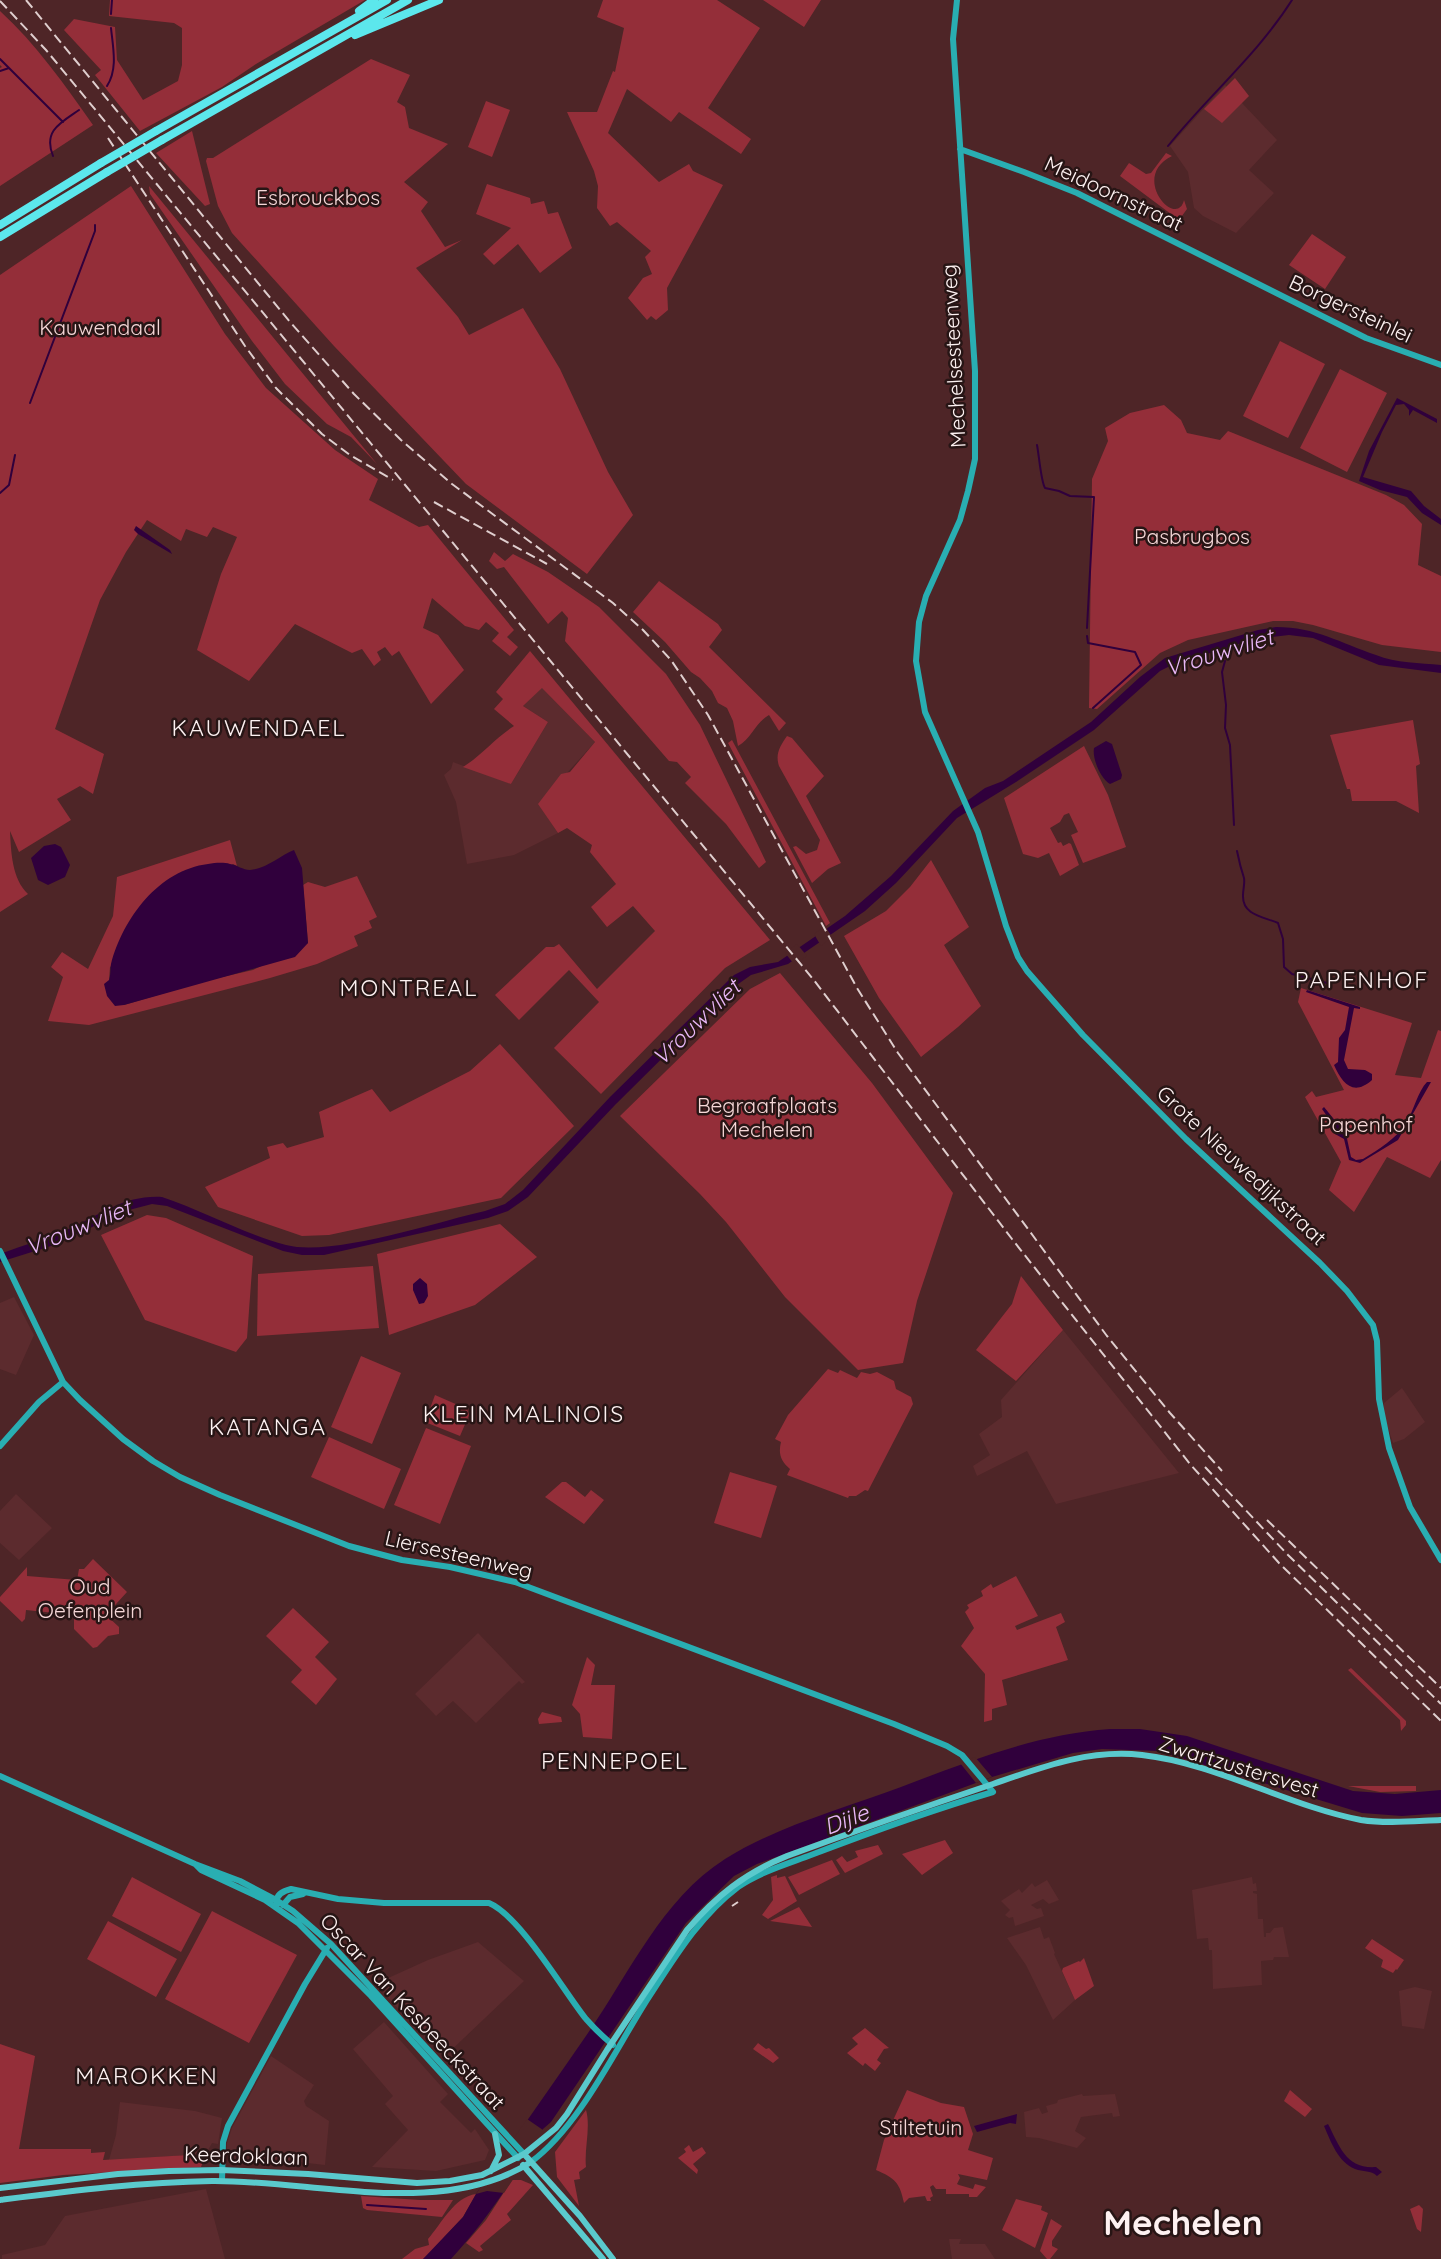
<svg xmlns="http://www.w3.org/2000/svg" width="1441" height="2259" viewBox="0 0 1441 2259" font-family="Quicksand,sans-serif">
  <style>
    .built { fill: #5c2b2e }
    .green { fill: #942e39 }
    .water { fill: #30003c }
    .pier { fill: #4e2527 }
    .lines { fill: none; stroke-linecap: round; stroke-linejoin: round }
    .stream { stroke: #30003c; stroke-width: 2 }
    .secondary { stroke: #29aeb2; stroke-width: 6 }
    .primary { stroke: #5acacd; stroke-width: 6 }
    .highway { stroke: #5ce7ec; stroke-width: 8 }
    .rail { stroke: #dfcece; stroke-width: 2; stroke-dasharray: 10 5; stroke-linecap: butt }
    .highway-bridge { stroke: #5ce7ec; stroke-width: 8 }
    .labels { text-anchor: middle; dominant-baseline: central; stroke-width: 5; stroke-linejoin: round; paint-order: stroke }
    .street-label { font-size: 21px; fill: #fdf1f1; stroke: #271515 }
    .park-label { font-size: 21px; fill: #f5d7d7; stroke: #271515 }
    .water-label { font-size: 23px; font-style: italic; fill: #e8b7f7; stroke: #271515 }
    .neighbourhood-label { font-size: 23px; letter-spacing: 2px; fill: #fdf1f1; stroke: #271515 }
    .town-label { font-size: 35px; font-weight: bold; fill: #fdf1f1; stroke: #271515 }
  </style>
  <rect width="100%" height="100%" fill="#4e2527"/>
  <path class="built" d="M1225 85 1277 140 1249 170 1274 193 1236 233 1203 216 1194 208 1188 172 1170 146Z
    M542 687 595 742 539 804 558 833 514 855 467 864 456 802 444 775 451 769 453 762 511 784 548 722 523 706Z
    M14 1297 34 1335 16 1375 0 1369V1303Z
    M1063 1330 1179 1473 1056 1504 1027 1451 977 1476 973 1466 990 1455 979 1434 1002 1417 1001 1400Z
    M1402 1388 1425 1422 1404 1439 1393 1443 1384 1416V1403Z
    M16 1494 52 1528 19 1560 0 1543V1511Z
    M478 1633 525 1682 522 1684 519 1681 476 1723 453 1701 436 1716 415 1694Z
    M1252 1877 1253 1884 1256 1883 1257 1891H1253V1893L1257 1894 1258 1919H1263L1264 1937H1266V1933H1270L1274 1928 1283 1927 1289 1957H1274L1273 1960 1261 1961 1262 1985 1213 1989 1212 1950H1209L1208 1938 1197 1939 1192 1890Z
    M1047 1880 1059 1900 1049 1904 1043 1899 1031 1905 1037 1909 1041 1908 1044 1916 1015 1926 1013 1917 1009 1918 1005 1915 1010 1910 1001 1901 1019 1889 1022 1893 1032 1883 1035 1887Z
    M1040 1927 1044 1939 1049 1937 1055 1953 1054 1954 1075 2000 1053 2020 1026 1965 1007 1938Z
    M478 1942 524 1981 444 2057 375 1984 428 1960Z
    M1415 1987 1432 1991 1424 2029 1402 2026 1399 1991Z
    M384 2022 448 2094 440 2102 471 2133 475 2129 489 2150 485 2160 436 2171 372 2167 408 2130 385 2104 393 2096 353 2049Z
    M271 2056 314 2085 304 2101 306 2106 329 2121 325 2165 227 2154V2143L232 2128Z
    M1082 2094 1083 2096 1115 2094 1120 2116 1113 2117 1112 2113 1081 2117 1075 2131 1086 2138 1077 2148 1039 2138 1026 2137 1024 2112 1039 2108 1042 2114 1048 2112 1046 2106 1057 2103 1058 2100Z
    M120 2102 195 2111 222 2118 218 2144 212 2143 206 2154 109 2160 116 2135Z
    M206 2189 225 2259H2V2255L45 2245 65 2216Z
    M949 2239H961L959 2244H985L995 2259H952Z"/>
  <path class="green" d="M110 0H365L256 64 222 87 140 131 95 75 101 70 64 30 74 19 115 27 117 60 143 100 178 81 182 65V28L174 23 109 16Z
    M603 0H717L760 28 708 108 751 139 741 154 679 112 671 122 627 89 608 133 659 182 689 164 693 171 723 185 667 288 668 310 656 320 651 316 647 320 628 298 643 278 652 274 645 257 651 251 617 222 610 226 597 208 598 186 594 171 567 112H597L613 71 615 72 624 28 597 17Z
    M763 0H821L804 27Z
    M0 11C36 44 65 85 93 125L0 186V68L2 67 0 65Z
    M371 59 410 75 397 102 405 107 409 128 448 144 404 182 428 202 421 211 445 247 462 240 416 268 458 317 469 335 523 308 560 369 608 472 633 515 587 574 466 484 334 346 232 233 218 206 206 161 207 158H213Z
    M1235 78 1249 96 1222 123 1204 109Z
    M486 101 510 110 492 157 468 147Z
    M192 131 210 204 205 206 156 153Z
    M1166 153 1172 156C1129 177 1177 230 1184 200L1187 209 1179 220 1120 176 1129 163 1146 174 1151 173Z
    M487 184 530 198 531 204 544 201 548 214 558 212 572 248 540 273 518 244 494 265 483 254 511 228 476 214Z
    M131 186 225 334 266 388 335 450 378 479 369 500 419 527 428 525 514 630 507 637 518 647 510 656 492 641 499 633 486 622 479 630 465 626 432 598 423 628 438 635 464 670 431 704 399 651 392 656 385 647 377 652 381 660 374 666 362 649 352 653 295 624 249 681 197 650 221 574 237 537 213 527 207 537 186 529 181 541 147 520 126 552 100 600 55 729 104 754 93 794 80 786 57 799 71 820 19 852 10 831C11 852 12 879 28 894L0 912V275Z
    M149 186 377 464 351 437 327 424 285 384 252 341 150 194Z
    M1312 234 1346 257 1325 289 1289 265Z
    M1280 341 1325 364 1288 438 1243 416Z
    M1340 369 1387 393 1347 472 1300 448Z
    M1164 405 1181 420 1187 433 1220 440 1228 431 1386 495 1404 505 1422 524 1418 565 1441 576V652L1382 645 1313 625 1293 621H1273L1188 640 1160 653 1097 709 1089 708 1092 479 1108 441 1105 428 1130 413Z
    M494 552 505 561 513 554 548 572 599 607 666 674 700 725 766 862 759 868 726 824 685 783 691 777 677 762 669 761 565 641 568 618 562 611 548 624 504 567 497 569 489 561Z
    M659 581 718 624 722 630 709 647 786 723 779 731 769 715C755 723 752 738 738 746L733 721 727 708 718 703 712 691 700 678 691 672 665 642 633 612Z
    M530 651 770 940 725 968 601 1094 554 1048 599 1002 569 970 519 1020 495 995 546 947H554L559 944 597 989 655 931 633 906 607 927 591 907 616 884 590 852 592 845 567 828 558 833 538 804 561 774 570 772 595 742 542 688 523 706 548 722 511 784 463 767C482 755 495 738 514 726L494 709 503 699 496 692Z
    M1413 720 1420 764 1416 766 1419 813 1396 801H1352L1350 789H1347L1330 735Z
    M787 736 792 738 824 776 806 796 841 863 828 869 812 883 793 847 796 846 806 854 817 850 820 840 779 766C775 754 780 746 787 736Z
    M732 740 830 923 826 926 728 743Z
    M1084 746 1108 795 1126 847 1083 863 1071 835 1078 832 1069 813 1064 815 1060 822 1050 828 1058 843 1061 842 1063 846 1069 843 1071 844 1079 865 1060 876 1049 853 1038 858 1023 854 1004 798Z
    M230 840 237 866 233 864 110 967 109 980 124 1005 205 981 253 970 308 943 303 885 308 882 325 887 357 876 377 917 369 921 372 928 354 936 358 946 317 964 270 978 89 1025 48 1021 63 977 51 967 62 952 88 969 113 916 117 877Z
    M931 860 969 927 944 945 981 1006 958 1027 921 1057 879 998 844 936 886 911 910 887Z
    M780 973 872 1083 953 1193 917 1301 903 1363 858 1370 785 1297 726 1222 700 1194 620 1116 750 989Z
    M1301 988 1412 1023 1395 1075 1421 1078 1438 1030 1441 1031V1160L1430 1178 1387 1157 1354 1212 1329 1190 1341 1162 1305 1097 1312 1091 1316 1097 1344 1090 1298 1002Z
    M500 1044 574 1126 501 1198 329 1235 302 1236 218 1207 205 1187 270 1158 267 1147 283 1143 287 1148 324 1137 319 1112 372 1089 390 1112 470 1071Z
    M147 1215 166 1218 253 1256 247 1338 236 1352 145 1320 101 1235Z
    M500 1224 537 1257 475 1305 389 1335 377 1254Z
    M373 1266 379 1328 257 1336 258 1274Z
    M1021 1276 1063 1330 1016 1381 976 1350 1012 1304Z
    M361 1356 401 1373 372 1444 331 1427Z
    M828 1369 838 1373 840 1370 857 1378 861 1372 870 1374 877 1372 894 1381 896 1389 911 1397 913 1404 868 1491 865 1490 856 1496H849L848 1498 787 1475 790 1469C781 1461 778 1454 781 1442L775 1439 788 1415Z
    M435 1395 467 1409 469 1415 460 1436 425 1422Z
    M426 1428 471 1446 440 1524 394 1505Z
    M329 1437 401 1469 384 1509 311 1477Z
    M730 1472 777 1486 761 1538 714 1523Z
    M562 1482H566L585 1497 591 1490 604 1500 584 1524 545 1497Z
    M93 1559 127 1592 106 1615 119 1627V1634L108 1636 97 1647 93 1648 74 1629V1615L26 1610 25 1619 22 1622 0 1601V1597L27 1567V1576L77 1580 79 1569H84Z
    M1016 1576 1038 1616 1015 1626 1017 1630 1061 1613 1065 1622 1056 1627 1068 1660 1002 1680 1007 1705 992 1709V1720L984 1722 985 1674 961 1646 974 1628 965 1612 969 1608 967 1605 983 1596 981 1591 991 1584 993 1588Z
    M293 1608 329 1642 315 1657 337 1679 316 1705 291 1682 302 1670 266 1636Z
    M587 1657 595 1665 591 1685H615L612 1739 583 1737 580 1714 572 1705Z
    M1351 1668 1406 1721V1725L1401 1731 1400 1720 1348 1670Z
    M542 1712 561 1717 562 1722 539 1724 538 1719Z
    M1348 1786H1416V1791L1380 1792Z
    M945 1840 953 1853 922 1875 902 1854Z
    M878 1845 883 1854 845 1873 836 1860 842 1856 847 1862 858 1857 855 1851Z
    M832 1860 840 1874 799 1895 788 1877Z
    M777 1875V1878L785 1876 797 1901 768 1919 762 1915 773 1900 771 1877Z
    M132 1877 201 1914 181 1952 112 1916Z
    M799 1907 812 1927 770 1921Z
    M212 1911 297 1955 249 2043 165 1999Z
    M108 1921 177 1959 156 1997 87 1959Z
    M1372 1939 1404 1960 1397 1970 1396 1969 1393 1973 1381 1967 1383 1960 1365 1948Z
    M1084 1958 1094 1986 1075 2000 1062 1971 1063 1968 1079 1961 1080 1962Z
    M865 2028 889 2048 884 2049 877 2060 881 2063 875 2071 865 2063 863 2066 847 2053 858 2044 852 2038Z
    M758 2043 766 2049 769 2048 779 2058 773 2063 753 2049Z
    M0 2044 35 2056 19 2149H91V2153L105 2152 103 2160 206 2154 201 2167 63 2175 0 2183Z
    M907 2090 941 2103 964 2107 973 2134 968 2150 993 2158 987 2180 958 2174 960 2178 957 2184 959 2185 973 2189 975 2184 986 2187 977 2197H969V2194H946V2189H936L933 2185 930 2187 933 2196 930 2198 931 2201H927L925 2196 909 2198 904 2203C900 2183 895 2178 876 2170L884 2140Z
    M1290 2090 1312 2109 1305 2117 1284 2101Z
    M586 2110C591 2127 584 2149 586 2167L579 2172 580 2179 574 2180 579 2206 557 2177 555 2152Z
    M689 2145 693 2152 702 2147 706 2153 693 2164 698 2170 697 2174 678 2158 686 2152 684 2149Z
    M512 2180H521L533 2185 507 2214 511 2220 480 2246 483 2250 479 2252 466 2243 486 2220Z
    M476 2194 463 2217 427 2256 423 2259H402L415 2249 429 2245 428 2239C442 2223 454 2197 476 2194Z
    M361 2196 420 2200H453L442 2217 367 2210 363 2208Z
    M1016 2199 1042 2206 1041 2210 1048 2213 1035 2248 1002 2230Z
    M1419 2205 1423 2209 1421 2232 1417 2229 1410 2209Z
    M1051 2219 1062 2226 1052 2241V2246L1058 2249 1050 2259H1047L1040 2251Z"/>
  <path class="water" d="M1397 398 1437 419V423L1413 410 1409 416V410L1404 404 1396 405 1382 432 1363 477 1411 491 1424 506 1441 519V525L1422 513 1407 497 1380 490 1359 481 1369 451Z
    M136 526 170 550 172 554 138 534 134 530Z
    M1276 627C1316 627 1340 643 1376 655 1396 663 1420 663 1441 665V673L1379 665 1313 638 1289 635 1255 639 1172 665 1160 671 1094 730 1016 782 957 818 896 883 865 911 788 964 751 975 734 987 615 1105 528 1197 508 1211 488 1218 324 1255H302L283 1251 167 1206 152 1204 129 1210 51 1246 0 1262V1254C24 1245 48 1238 71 1228 104 1213 125 1195 162 1197 204 1211 244 1234 286 1245 332 1257 436 1222 485 1211L505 1204 523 1190 610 1097 734 975 750 967 778 962 845 916 891 876 953 811 985 788 1003 781 1091 722 1140 677 1165 658 1258 630Z
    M1106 741 1112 744 1122 775 1121 779 1110 784C1101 779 1092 759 1094 748Z
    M55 844 61 847 70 865 65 877 48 885 38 880 31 858 44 846Z
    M294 850 302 868 308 943 295 957 124 1005 115 1006 107 996 104 984 109 980C111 975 110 969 111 964 123 918 159 870 208 864 215 863 223 862 230 864 237 865 243 870 250 870 266 869 281 855 294 850Z
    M1307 990 1360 1007V1009L1354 1008 1344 1060 1348 1069 1365 1070 1372 1074V1080C1353 1097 1342 1083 1334 1065L1338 1062 1339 1038 1345 1030 1349 1007 1306 992Z
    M1427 1082H1431L1398 1140 1360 1163 1349 1160 1344 1139 1335 1134 1334 1126 1322 1109 1324 1107 1346 1134 1351 1157 1356 1160 1363 1159C1379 1149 1396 1139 1406 1123 1414 1110 1418 1091 1427 1082Z
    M420 1278 427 1284 428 1296 424 1303 419 1304 413 1290V1284Z
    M1110 1729H1140L1187 1736 1353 1791 1395 1794 1441 1790V1813L1402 1816 1362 1813 1159 1751 1102 1749 1073 1753 992 1777 757 1864 734 1876 686 1923 551 2122 543 2129C516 2175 488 2219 451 2259H423L463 2217 476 2194C513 2140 551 2087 588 2033 629 1974 662 1899 725 1859 775 1827 845 1808 901 1787 969 1761 1037 1734 1110 1729Z
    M1017 2114 1016 2124 1010 2123 977 2132 974 2126Z
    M1328 2124C1340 2147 1346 2169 1376 2167L1382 2172 1377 2176C1371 2170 1363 2172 1355 2169 1338 2162 1331 2142 1324 2126Z"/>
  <path class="pier" d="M825 926 832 937 821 946 814 934Z
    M797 944 807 956 794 964 785 953Z
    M975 1757 992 1777 976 1783 960 1763Z
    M527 2119 543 2130 551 2123 504 2193 487 2191 476 2194Z"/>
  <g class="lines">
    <path class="stream" d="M111 14 112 0
      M0 59 63 122
      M0 71 9 68
      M107 86C118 69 113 48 111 28
      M1168 146C1208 96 1258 54 1292 0
      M53 156C43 131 60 123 79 110
      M30 403 95 231V225
      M1037 445C1039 455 1041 482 1045 488L1059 491 1070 496 1094 497 1087 628
      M0 493 9 485 15 455
      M1087 636 1088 643 1135 652 1141 665 1093 708
      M1225 661 1222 672 1226 705 1225 728 1230 745 1234 825
      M1237 851C1239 861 1241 869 1244 878 1245 884 1243 889 1243 895 1242 916 1265 917 1278 923L1283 939 1284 967 1292 974 1327 983
      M367 2205 426 2209"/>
    <path class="secondary" d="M957 0 953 39 975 371V459L968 491 960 520 926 596 919 622 916 661 925 712 978 832 1006 926 1018 957 1027 971 1083 1035 1186 1139 1320 1263 1347 1291 1373 1325 1377 1341 1379 1399 1389 1448 1410 1507 1441 1560
      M960 149 1024 172 1077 193 1366 338 1441 365
      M0 1251 63 1382 80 1400 123 1439 153 1461 180 1477 220 1495 349 1546 402 1560 450 1567 515 1582 894 1724 947 1746 962 1755 993 1792C932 1810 871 1832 811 1855 787 1864 760 1872 738 1887 698 1917 672 1962 645 2003 613 2054 579 2126 531 2162
      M0 1446 39 1402 63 1382
      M0 1776 195 1864 240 1881 276 1900 293 1911 331 1944 524 2154
      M196 1865 201 1870 265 1900 298 1923 371 1996 518 2158
      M277 1904C275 1895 283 1891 291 1889L338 1899 384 1903H489C520 1916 563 1990 586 2019 594 2028 603 2037 613 2045
      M283 1905 290 1897 303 1894
      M222 2181 223 2142 228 2126 305 1984 327 1948"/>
    <path class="primary" d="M524 2154 580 2216 613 2259
      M523 2165 603 2259
      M491 2171 499 2155 495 2134
      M0 2188 118 2174 169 2171 221 2170 308 2174 417 2183 450 2181 482 2175 524 2154 556 2128 567 2114 607 2050 687 1930C716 1896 745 1873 787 1856 855 1831 924 1807 993 1784 1042 1767 1089 1749 1142 1755 1215 1763 1288 1806 1361 1820 1387 1824 1415 1821 1441 1820
      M0 2200C71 2191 141 2182 212 2181 313 2180 442 2219 531 2162"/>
    <path class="highway" d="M359 11 374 0
      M355 35 439 0
      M156 131 387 0
      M162 140 408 0
      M0 225 101 163
      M0 237 107 172"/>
    <path class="rail" d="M26 0 290 322 354 394 401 440 452 484 613 603 643 630 671 660 708 715 857 988 898 1053 1107 1336 1170 1413 1222 1471
      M0 1 46 50 813 979 1012 1239 1190 1464 1279 1563 1441 1721
      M108 138 245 346 276 388 322 434 350 455 393 480
      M434 502 547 564
      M1205 1467 1288 1555 1441 1704
      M1267 1520 1441 1688
      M732 1906 738 1902"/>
    <path class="highway-bridge" d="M101 163 156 131
      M107 172 162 140"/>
  </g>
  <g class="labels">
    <g class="street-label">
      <text transform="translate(1114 193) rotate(25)">Meidoornstraat</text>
      <text transform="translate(1351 308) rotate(25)">Borgersteinlei</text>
      <text transform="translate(953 356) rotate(-93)">Mechelsesteenweg</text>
      <text transform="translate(1242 1165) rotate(43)">Grote Nieuwedijkstraat</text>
      <text transform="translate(459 1554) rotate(13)">Liersesteenweg</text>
      <text transform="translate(1239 1766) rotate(17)">Zwartzustersvest</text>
      <text transform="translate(413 2011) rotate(47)">Oscar Van Kesbeeckstraat</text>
      <text transform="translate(246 2155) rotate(2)">Keerdoklaan</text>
    </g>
    <g class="park-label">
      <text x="318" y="197">Esbrouckbos</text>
      <text x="100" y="327">Kauwendaal</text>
      <text x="1192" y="536">Pasbrugbos</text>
      <text x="767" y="1105">Begraafplaats<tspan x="767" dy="24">Mechelen</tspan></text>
      <text x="1366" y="1124">Papenhof</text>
      <text x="90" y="1586">Oud<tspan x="90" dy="24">Oefenplein</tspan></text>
      <text x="921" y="2127">Stiltetuin</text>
    </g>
    <g class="water-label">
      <text transform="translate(1219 652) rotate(-17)">Vrouwvliet</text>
      <text transform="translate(696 1022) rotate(-44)">Vrouwvliet</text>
      <text transform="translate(78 1227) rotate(-22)">Vrouwvliet</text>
      <text transform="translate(846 1819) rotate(-21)">Dijle</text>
    </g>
    <g class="neighbourhood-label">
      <text x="259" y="727">KAUWENDAEL</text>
      <text x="1362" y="979">PAPENHOF</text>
      <text x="409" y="987">MONTREAL</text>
      <text x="524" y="1413">KLEIN MALINOIS</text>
      <text x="268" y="1426">KATANGA</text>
      <text x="615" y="1760">PENNEPOEL</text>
      <text x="147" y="2075">MAROKKEN</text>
    </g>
    <g class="town-label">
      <text x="1183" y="2222">Mechelen</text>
    </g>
  </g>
</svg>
